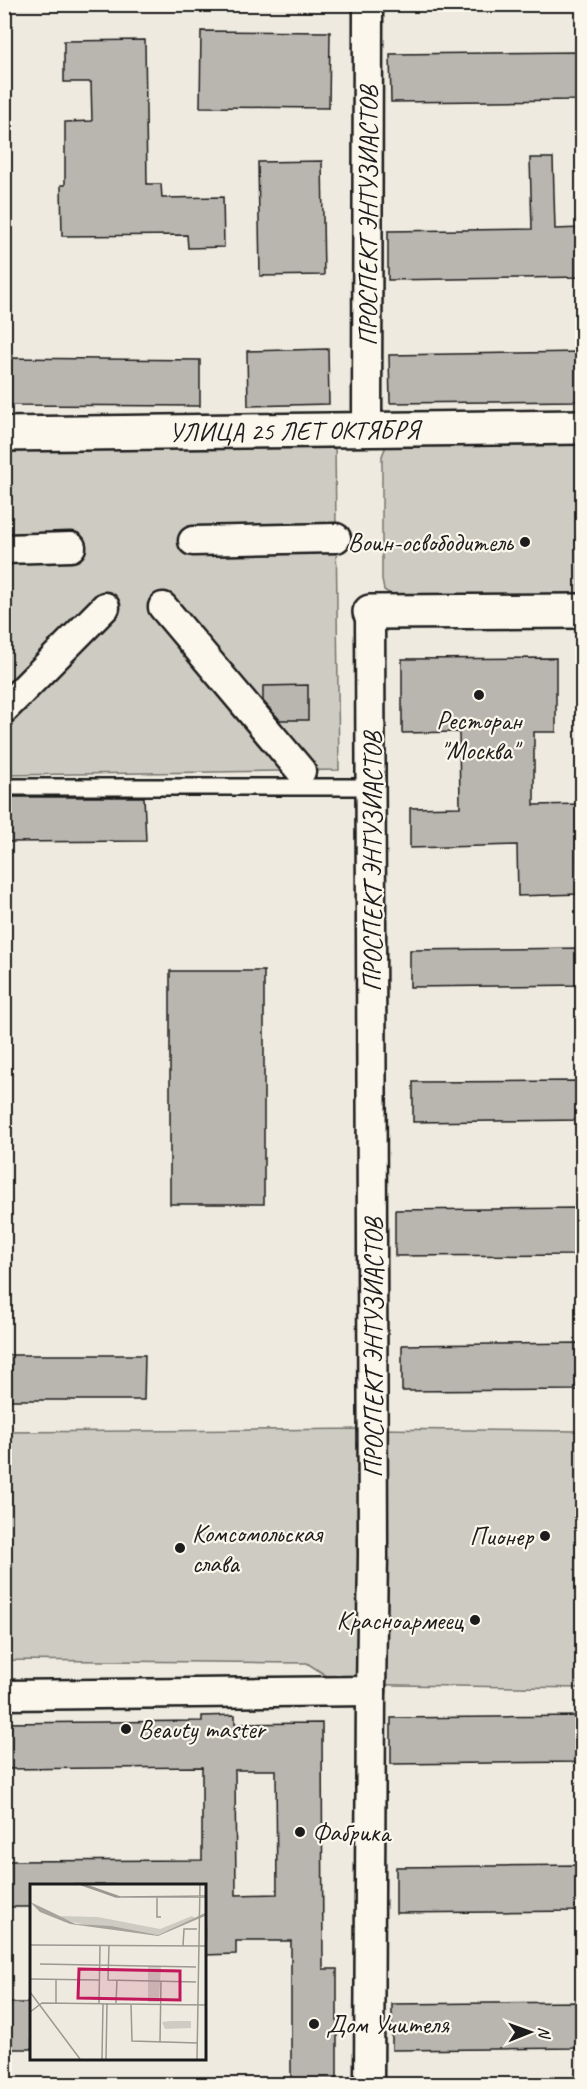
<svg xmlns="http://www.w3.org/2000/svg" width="587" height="2089" viewBox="0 0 587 2089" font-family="Caveat,sans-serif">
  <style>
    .green { fill: #ceccc2; stroke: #75746f; stroke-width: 1.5 }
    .building { fill: #b9b6af; stroke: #1c1c1c; stroke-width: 1.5; fill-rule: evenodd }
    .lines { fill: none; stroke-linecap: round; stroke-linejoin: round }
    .lane-casing { stroke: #1c1c1c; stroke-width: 20 }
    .street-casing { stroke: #1c1c1c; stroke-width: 33 }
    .secondary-casing { stroke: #1c1c1c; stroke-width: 38 }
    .lane { stroke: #fbf7ec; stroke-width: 15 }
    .street { stroke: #fbf7ec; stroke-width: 28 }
    .secondary { stroke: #fbf7ec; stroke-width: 33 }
    .poi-dot { fill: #1c1c1c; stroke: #fbf7ec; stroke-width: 2 }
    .labels { text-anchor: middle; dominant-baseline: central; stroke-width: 4.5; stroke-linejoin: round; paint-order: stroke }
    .street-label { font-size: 26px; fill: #1c1c1c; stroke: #fbf7ec }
    .poi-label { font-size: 26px; fill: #1c1c1c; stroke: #fbf7ec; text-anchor: start }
    .inset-road { fill: none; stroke: #9a9891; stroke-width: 1.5 }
    .view { fill: #c2185b; fill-opacity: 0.15; stroke: #c2185b; stroke-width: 3 }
    .inset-edge { fill: none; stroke: #1c1c1c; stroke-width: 3 }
  </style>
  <rect width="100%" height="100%" fill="#eeeadf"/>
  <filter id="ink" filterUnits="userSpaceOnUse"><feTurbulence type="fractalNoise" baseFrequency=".0167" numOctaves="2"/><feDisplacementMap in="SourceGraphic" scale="12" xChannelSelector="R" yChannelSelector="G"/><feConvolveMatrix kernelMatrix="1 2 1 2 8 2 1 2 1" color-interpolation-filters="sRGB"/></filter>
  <g filter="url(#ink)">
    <path class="green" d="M582 439V594L394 596 384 590 382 580V456L386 446 394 440Z
      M335 445 339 770 5 775 4 449Z
      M371 1429 582 1431V1688L339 1684 307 1663 5 1660V1432Z"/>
    <path class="building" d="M201 31 330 32 329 108 200 107Z
      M145 40 147 184H161L162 198 223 197 224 247 188 248 187 235 62 236 61 185H65V122L92 121 91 82H64V41Z
      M582 52V100L391 102 390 54Z
      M530 158H553L555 229 582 228V277L388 280V231L532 229Z
      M322 161 324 275 260 276 258 162Z
      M328 349 329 404 248 406 247 351Z
      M582 352V401L390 403 389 355Z
      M4 358 200 360V406L4 405Z
      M556 658V732H534V805L582 804V844H578L579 894 518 896 517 845 410 848V808L460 807 459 732 402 733V659Z
      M308 685V720H280L263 701V686Z
      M4 797H144L146 841 4 842Z
      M582 948V985L410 987V950Z
      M170 971H264V1204H170Z
      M582 1081V1120L413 1122V1082Z
      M582 1208V1255L395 1256V1210Z
      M582 1343V1390L402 1391V1345Z
      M4 1355H145L144 1400H4Z
      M235 1715V1724L322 1723 323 1969H337V2080H291V1941H236V1954L204 1955V1885H32V1907H4V1861L202 1860V1767L4 1769V1723L202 1721V1716ZM235 1770H276L277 1894 236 1895Z
      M582 1716V1762L391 1764V1718Z
      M582 1865V1911L396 1913V1867Z
      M582 2002V2048L392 2050V2004Z
      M4 2003H32V2049H4Z"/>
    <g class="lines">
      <defs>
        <path id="lane" d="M4 787H372"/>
        <g id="street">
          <path id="s1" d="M367 428 368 4"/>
          <path d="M193 541 336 538"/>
          <path d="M4 549 71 547"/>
          <path d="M163 607 301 771"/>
          <path d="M4 709 105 607"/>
          <path d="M4 1695 371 1691"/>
          <path d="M369 2084 371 1691 373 1555 370 612"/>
        </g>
        <g id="secondary">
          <path id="s2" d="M4 434 582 427"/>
          <path d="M370 612 582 611"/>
        </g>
      </defs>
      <use href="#lane" class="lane-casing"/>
      <use href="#street" class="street-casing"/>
      <use href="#secondary" class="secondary-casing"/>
      <use href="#lane" class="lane"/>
      <use href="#street" class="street"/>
      <use href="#secondary" class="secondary"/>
    </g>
  </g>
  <g class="poi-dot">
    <circle cx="525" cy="542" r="6"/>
    <circle cx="479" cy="695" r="6"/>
    <circle cx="545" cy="1536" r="6"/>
    <circle cx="180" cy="1548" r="6"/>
    <circle cx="475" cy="1620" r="6"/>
    <circle cx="126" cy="1729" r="6"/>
    <circle cx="300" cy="1832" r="6"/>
    <circle cx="314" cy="2024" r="6"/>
  </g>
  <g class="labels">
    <g class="street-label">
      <text stroke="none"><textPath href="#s1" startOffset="212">ПРОСПЕКТ ЭНТУЗИАСТОВ</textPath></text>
      <text stroke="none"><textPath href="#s2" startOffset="290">УЛИЦА 25 ЛЕТ ОКТЯБРЯ</textPath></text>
      <text transform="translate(372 862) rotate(-90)">ПРОСПЕКТ ЭНТУЗИАСТОВ</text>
      <text transform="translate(373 1348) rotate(-90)">ПРОСПЕКТ ЭНТУЗИАСТОВ</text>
    </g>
    <g class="poi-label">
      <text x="513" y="542" text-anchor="end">Воин-освободитель</text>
      <text x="479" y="720" text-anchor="middle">Ресторан<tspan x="479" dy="30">"Москва"</tspan></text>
      <text x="192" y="1533">Комсомольская<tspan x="192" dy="30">слава</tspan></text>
      <text x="533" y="1536" text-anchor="end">Пионер</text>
      <text x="463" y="1620" text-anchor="end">Красноармеец</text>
      <text x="138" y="1729">Beauty master</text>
      <text x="312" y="1832">Фабрика</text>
      <text x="326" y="2024">Дом Учителя</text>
    </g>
  </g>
  <g transform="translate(30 1884)">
    <rect width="176" height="176" fill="#eeeadf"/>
    <path d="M1 18 30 32 68 33 130 45 162 32 165 34 128 51 46 39 28 33ZM118 83H131L129 118H118ZM141 137H161V144L135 145 132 138Z" fill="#ceccc2"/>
    <path d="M0 18 46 40 81 42 128 51 175 29V32L128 52 40 40 10 28Z" fill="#a6a39d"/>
    <path class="inset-road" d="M49 0 86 13H176M53 0 90 13 176 12M127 14V33H131M0 61 176 62M79 61 78 96 166 98M153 62 154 45H167M10 80 166 83M0 95 69 96M0 108 50 175M26 119V96M69 119 70 62M86 119 87 96M101 120 102 157 168 159M0 128 12 119 176 121M130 158 131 97M72 175 73 119M76 175 77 119M167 175 170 0"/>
    <path class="view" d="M49 85 150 87V116L48 114Z"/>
    <rect width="176" height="176" class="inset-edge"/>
  </g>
  <rect width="587" height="2089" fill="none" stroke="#fbf7ec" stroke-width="24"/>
  <rect x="12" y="12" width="563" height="2065" fill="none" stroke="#1c1c1c" stroke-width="2" filter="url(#ink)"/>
  <g transform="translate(530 2032) rotate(89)" stroke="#fbf7ec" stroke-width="4.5" paint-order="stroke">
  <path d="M0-4.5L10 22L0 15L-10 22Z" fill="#1c1c1c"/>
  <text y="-9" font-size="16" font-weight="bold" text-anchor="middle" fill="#1c1c1c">N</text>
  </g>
</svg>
